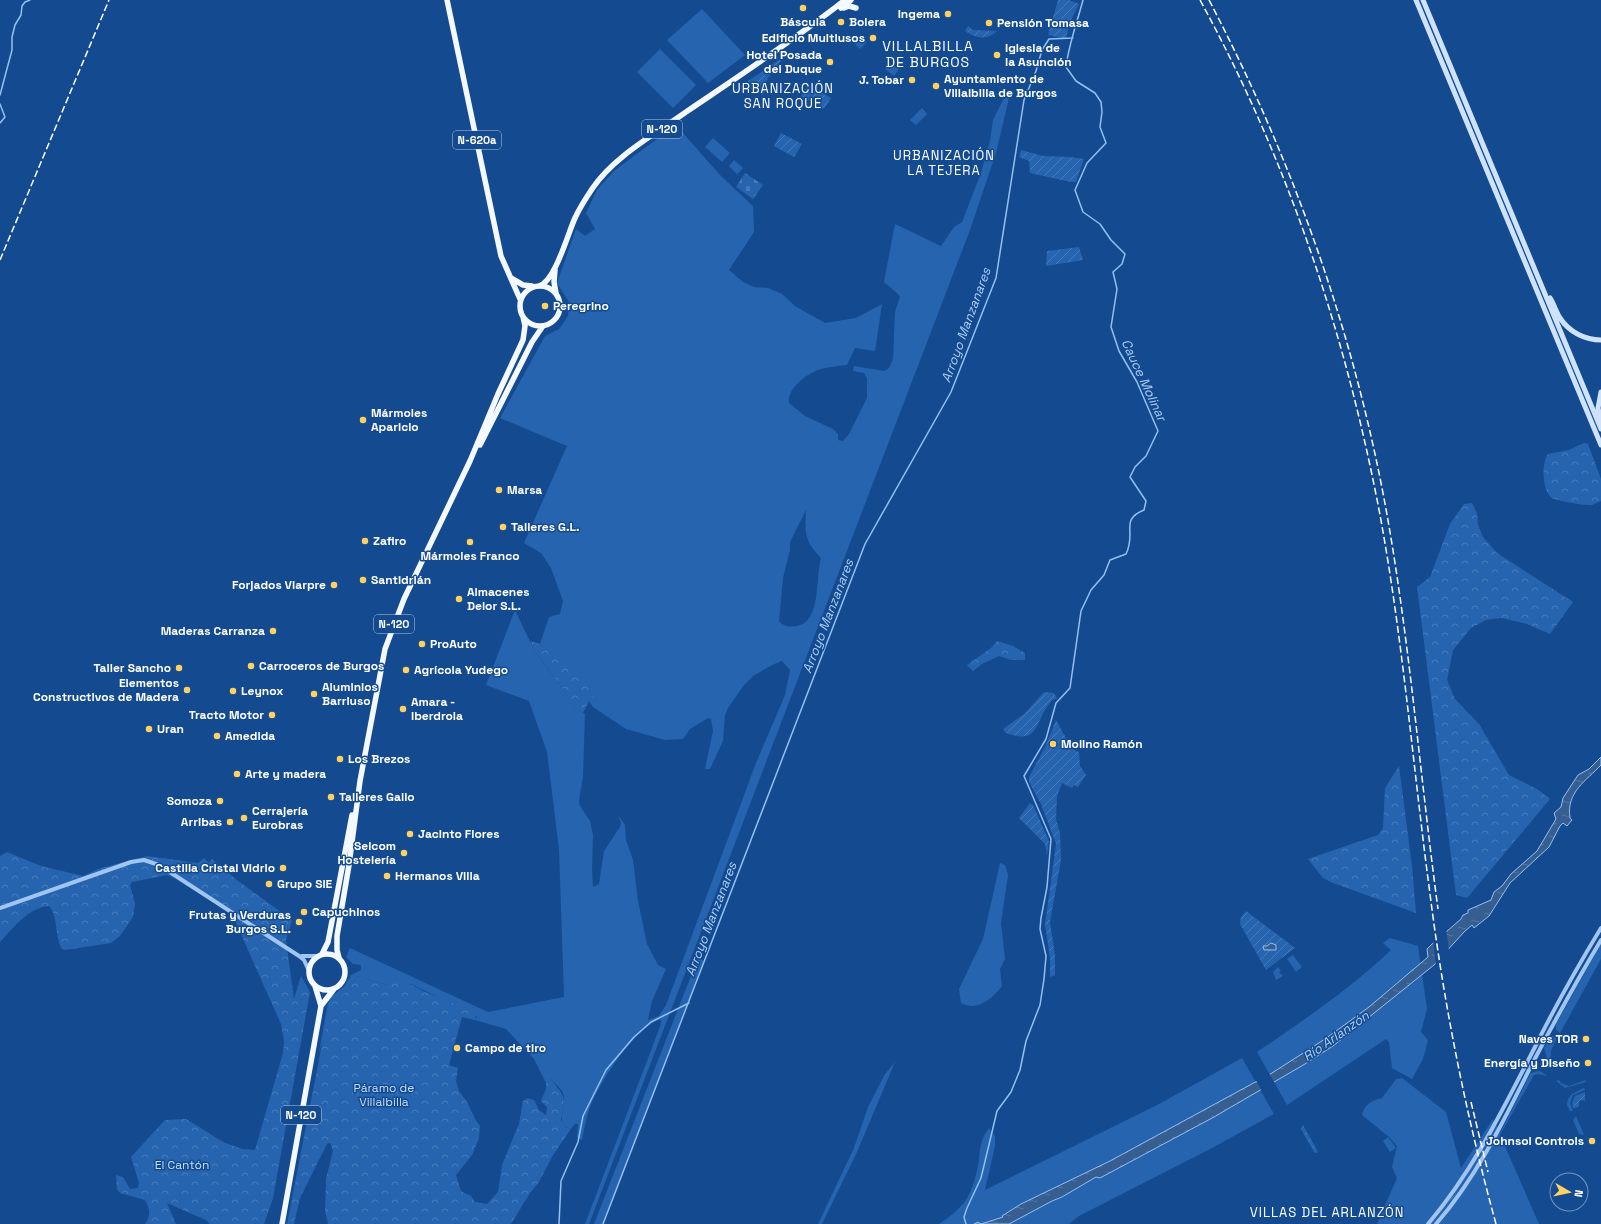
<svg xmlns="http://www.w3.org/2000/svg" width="1601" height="1224" viewBox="0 0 1601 1224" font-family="'Space Grotesk',sans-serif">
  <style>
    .grass { fill: #2664af; fill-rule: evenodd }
    .forest { fill: url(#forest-crowns) }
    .cemetery { fill: url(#cemetery-stones) }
    .park { fill: url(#park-tufts) }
    .garden { fill: url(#garden-furrows) }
    .water { fill: url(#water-ripples); stroke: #92c0f4 }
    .pier { fill: #144b90 }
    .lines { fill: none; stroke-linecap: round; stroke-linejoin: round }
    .stream { stroke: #92c0f4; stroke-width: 1.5 }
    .tertiary { stroke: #a0c5f1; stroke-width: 4 }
    .secondary { stroke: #cee2fc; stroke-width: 5 }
    .trunk { stroke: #f4f8ff; stroke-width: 5.5 }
    .rail { stroke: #fff; stroke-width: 1.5; stroke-dasharray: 7 3; stroke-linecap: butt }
    .poi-dot { fill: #ffd160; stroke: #144b90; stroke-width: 1.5 }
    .labels { text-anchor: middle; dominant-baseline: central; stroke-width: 3; stroke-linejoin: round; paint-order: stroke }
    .shield { fill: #144b90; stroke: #b8c9de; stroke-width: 1 }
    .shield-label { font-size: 11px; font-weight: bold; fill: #fff }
    .poi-label { font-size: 12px; font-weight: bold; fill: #fff; stroke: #144b90; text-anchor: start }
    .park-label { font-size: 12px; fill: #c7dffc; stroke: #144b90 }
    .neighbourhood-label { font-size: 13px; letter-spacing: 1px; fill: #fff; stroke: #144b90 }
    .water-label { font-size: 13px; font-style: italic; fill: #accff8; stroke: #144b90 }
    .quarter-label { font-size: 14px; letter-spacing: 1px; fill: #fff; stroke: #144b90 }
  </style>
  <defs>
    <pattern id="forest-crowns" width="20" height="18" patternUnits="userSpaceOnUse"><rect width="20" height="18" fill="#2664af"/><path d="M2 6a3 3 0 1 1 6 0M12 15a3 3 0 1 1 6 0" fill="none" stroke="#477bbb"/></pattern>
    <pattern id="cemetery-stones" width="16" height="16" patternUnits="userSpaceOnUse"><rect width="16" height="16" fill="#2664af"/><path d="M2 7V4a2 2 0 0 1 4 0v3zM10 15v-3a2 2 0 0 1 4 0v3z" fill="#477bbb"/></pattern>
    <pattern id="park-tufts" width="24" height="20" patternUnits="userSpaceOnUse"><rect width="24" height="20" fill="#2664af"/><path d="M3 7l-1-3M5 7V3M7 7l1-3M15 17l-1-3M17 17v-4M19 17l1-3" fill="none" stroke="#477bbb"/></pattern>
    <pattern id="garden-furrows" width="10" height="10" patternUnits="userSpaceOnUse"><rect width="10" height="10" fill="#2664af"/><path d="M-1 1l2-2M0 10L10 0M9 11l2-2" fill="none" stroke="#477bbb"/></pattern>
    <pattern id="water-ripples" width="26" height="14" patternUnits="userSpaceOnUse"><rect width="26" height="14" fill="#365e91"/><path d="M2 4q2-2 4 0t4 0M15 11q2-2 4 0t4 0" fill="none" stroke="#5476a2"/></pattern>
  </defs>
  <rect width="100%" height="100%" fill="#144b90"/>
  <path class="grass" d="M702 9 745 55 708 83 667 40Z
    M860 35 867 42 860 49 853 42Z
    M660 49 696 85 673 108 637 72Z
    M1004 98H1009L996 153 970 230 589 1224H585L661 1024V1019C635 1027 598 1084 589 1110 586 1119 584 1130 582 1140L577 1138 578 1124H575L571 1129C553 1124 568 1106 563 1093 561 1088 554 1083 550 1078L547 1085 534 1059 506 1029 475 1020 477 1016 411 984 387 985 358 976 346 992 337 998 319 1052 328 1003 332 996 345 986 351 975 361 970V965L353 964 346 957 350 948 488 1012 564 997 559 849 547 752 529 701 486 685 515 610 534 650 566 693 573 706 585 714 583 776 579 801 580 806 590 821 593 835 592 868 593 887 599 884 604 851 620 827 621 823 618 815 625 825 626 840 633 860 638 901 647 944 658 965 666 969 652 1001 648 1020 659 1016 666 1005 756 763 785 695 790 670 782 661 772 665 753 676 744 685 728 708 725 715 723 741 710 769H705L713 731 711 719 708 718 690 729 683 739 665 740 626 729 593 707 589 701 596 694 540 644 549 617 560 614 563 601 551 568 541 553 524 543 567 446 500 418 545 336 559 329 568 316 569 302 557 283 576 229 585 236 595 229 586 213 597 190 614 171 665 133 682 132 720 175 753 206 754 232 729 270 743 282 754 287 768 288 782 294 795 306 825 323 856 318 882 304 875 351 855 348 847 365C838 366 827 367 818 370 805 375 787 389 789 403L805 416 833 429 838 434V440L843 441 849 434 867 398V378L864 373 853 371 854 366 884 371 889 368 893 359 895 312 900 297 898 294 884 282 895 224 941 246 954 227 962 222 981 173 990 141 993 120ZM806 510C805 533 804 541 821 558 815 577 822 621 797 626 790 627 784 627 779 621L783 578 790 550V542Z
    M922 108 927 114 916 125 910 120Z
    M713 138 730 153 722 162 705 147Z
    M1000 863 1005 865 1008 875 1001 923 1005 959 1000 969 1002 986C992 999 977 1012 961 1003L959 989 983 939Z
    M1390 938 1418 946 1427 1009 1421 1032 1428 1040 1423 1059 1412 1079 1392 1068 1389 1042 1386 1039 1287 1105 1257 1052C1304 1020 1350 989 1391 950L1383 943Z
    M1601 944V959L1560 1033 1556 1030V1024Z
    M1293 955 1302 967 1296 972 1287 959Z
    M698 958 704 961 603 1224H594Z
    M1552 1036 1557 1037 1551 1051 1550 1064 1553 1076 1544 1048Z
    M1242 1058 1274 1114 1214 1147 1079 1216 1069 1224H939C967 1206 973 1193 979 1160 980 1148 981 1138 989 1128L995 1136V1146L985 1190 1159 1104Z
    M895 1062 857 1152 822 1224H818L854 1148 868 1107 885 1074Z
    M1538 1071 1542 1072 1547 1076 1538 1074 1534 1075 1500 1135 1539 1224H1377L1397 1178 1392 1167 1397 1146 1389 1137 1362 1115C1364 1105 1372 1100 1382 1098L1396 1079 1402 1078 1446 1112 1461 1168 1493 1119 1500 1133 1529 1076 1531 1073Z
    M1559 1080 1561 1083 1569 1086 1585 1080 1586 1082 1565 1088 1556 1081Z
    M1584 1088 1585 1090 1573 1095 1570 1103 1573 1111H1570L1567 1105C1567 1095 1575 1092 1584 1088Z
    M1576 1116 1584 1135 1579 1134 1573 1120Z
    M1388 1137 1396 1148 1390 1152 1383 1141Z"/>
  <path class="forest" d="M1584 443 1588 444 1601 479V501C1598 502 1595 504 1592 505 1587 506 1556 501 1552 498 1542 491 1541 463 1548 454L1569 450Z
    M1472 503 1477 513 1478 525 1483 537 1497 553 1573 602 1550 634 1527 624 1502 618 1486 620 1471 628 1453 650 1447 680 1455 699 1479 724 1509 775 1537 789 1550 799 1467 898 1456 895 1417 587 1430 577 1450 524 1464 504Z
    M530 641 540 644 597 693 589 701 583 713 573 706 566 693 534 650Z
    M997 641 1013 646 1025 653V660H1011L999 656 982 664 973 671 967 665 991 648Z
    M1399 766 1412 866 1416 913 1333 883 1323 878 1308 859 1378 835 1383 828 1385 788Z
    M7 852 41 866 83 876 98 869 147 856 198 863 204 858 209 863 212 859 238 881 292 920 286 940 294 999 301 976 310 992 273 1198 264 1224H210L206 1220 167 1203 176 1224H145C151 1216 150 1208 145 1200L120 1193 117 1189 116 1175 123 1177 130 1189 138 1188 139 1183 131 1157 165 1120 186 1119 223 1142 242 1149 255 1150 283 1053 284 1041 281 1024 232 914 174 878 167 875 132 882 130 885 135 904 133 917 120 936 111 943 65 950 62 949C54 935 59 918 49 906 28 908 14 927 0 942V856Z
    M358 976 387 985 395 976 425 992 477 1012 475 1020 462 1017 449 1065 458 1068 456 1081 459 1091 467 1102 475 1119 480 1126 479 1138 472 1155 456 1175 461 1191 471 1196 475 1202 487 1204 498 1192 502 1165 519 1124 523 1101 528 1098 534 1100 539 1110 546 1115 547 1107 541 1101 546 1089V1080L550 1078C566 1099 566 1095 561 1120L566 1127 571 1129 553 1155 539 1182 530 1193 511 1224H328L325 1211 326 1179 333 1150 330 1143 327 1144 300 1198 294 1224H287L330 1003 346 992Z"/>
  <path class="cemetery" d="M745 173 763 185 753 199 736 187Z"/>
  <path class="park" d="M890 63 899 69 894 76 885 69Z
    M734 160 743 168 737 174 729 166Z
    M1278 967 1281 971 1279 972 1283 976 1276 980 1273 972Z"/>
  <path class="garden" d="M1058 0H1069L1079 4 1069 24 1066 39 1048 35Z
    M968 26 973 30 997 31C987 41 975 38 965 31Z
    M783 57 774 73 772 72 764 85 767 88 763 95 747 87 728 95Z
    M808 85 831 98 824 109 801 96Z
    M781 133 802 144 794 157 774 146Z
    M1021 150 1043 156 1071 157 1084 159 1076 182H1071L1030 173 1029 161 1019 157Z
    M1079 247 1083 260 1046 266 1047 251Z
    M1044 692 1054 693 1057 699H1054C1034 715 1043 747 1006 733L1003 729 1024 714Z
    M1056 720 1072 749 1079 752 1080 766 1086 775 1078 787 1074 785 1072 788 1062 783 1057 796 1056 819 1060 833 1061 860 1050 922 1055 955V975L1050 977V959L1045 924 1056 844 1041 804 1029 782V777L1045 747Z
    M1030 803 1033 805 1049 841 1047 855 1045 844 1019 818Z
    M1246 911 1295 948 1266 970 1240 924 1241 917Z
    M1601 933 1547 1030 1477 1163 1459 1190 1432 1224 1475 1166 1553 1019Z
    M1585 1092V1101L1583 1100 1579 1101V1106L1574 1109 1572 1103 1575 1096Z
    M1303 1125 1318 1152 1316 1153 1314 1152 1301 1129Z"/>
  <path class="water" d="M1601 757V765C1586 781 1566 792 1570 818L1572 820 1567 826 1563 823 1560 826 1549 847 1510 883 1489 916 1474 928 1472 925 1464 932 1434 965 1333 1046 1305 1064 1214 1117 1100 1178 1096 1177 1062 1197 1052 1201 1009 1224H974L978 1222 981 1224 1003 1217 1002 1216 1021 1204 1110 1161 1272 1073 1325 1039 1369 1007 1428 957 1427 949 1431 945 1461 919 1463 915 1468 913V910L1491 900 1494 892 1502 886 1511 874 1537 851 1556 819 1554 813 1561 807 1563 798 1578 775 1589 769Z
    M1271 943 1276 945V950H1264L1263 946H1267Z"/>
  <path class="pier" d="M1446 928 1449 951 1436 966 1433 940Z
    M1269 1073 1275 1084 1262 1092 1256 1080Z"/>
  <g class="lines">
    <path class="stream" d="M0 95 12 50V37L15 25 21 15 22 6 25 2 30 0
      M0 104 5 117 0 123
      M559 1224 561 1181 578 1142 583 1116 606 1070 634 1037 651 1022 689 1003
      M603 1224 865 544 951 392 996 278 1024 100 1036 71 1042 50 1049 39 1073 38
      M966 1224 964 1217 967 1208 981 1178 997 1111 1011 1092 1020 1070 1026 1041 1040 1005 1044 979 1046 956 1040 929 1041 918 1047 887 1051 839 1024 776 1046 739 1056 703 1070 688 1081 611 1091 590 1104 575 1110 560 1126 554C1137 532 1119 520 1144 510L1146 501 1130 477 1135 467 1146 456 1158 431 1137 382 1119 351 1111 327 1117 289 1113 272 1122 264 1125 254 1111 240 1100 224 1083 212 1075 190 1087 163 1106 143 1100 127 1102 112 1101 102 1095 93 1076 81 1066 67C1069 43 1077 23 1083 0"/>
    <path class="tertiary" d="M0 908 131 862 144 860 159 865 299 956 304 960 309 971
      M302 956H319
      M1428 1224C1474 1170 1504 1107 1536 1045 1556 1005 1578 966 1601 928
      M1436 1224C1476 1178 1503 1122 1530 1068 1553 1024 1576 982 1601 940"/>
    <path class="secondary" d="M1416 0 1601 445
      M1423 0 1601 429
      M1550 298C1554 304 1556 312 1560 318 1569 332 1585 340 1601 340
      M1601 392 1598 408 1601 422"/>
    <path class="trunk" d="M447 0 501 256 520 299
      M841 8 851 0
      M844 8 849 6 856 8
      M555 270 554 282 556 293
      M511 278 523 285 532 286
      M520 306a20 20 0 1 1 40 0a20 20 0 1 1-40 0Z
      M539 286C555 282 568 233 575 218 580 207 586 198 592 189 613 157 655 134 686 112 739 76 794 40 845 0
      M480 445 532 342 543 326
      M309 972a18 18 0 1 1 36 0a18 18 0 1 1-36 0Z
      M322 954 328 942 352 815
      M339 958 337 950V936L349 865 360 781 385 649 404 599 470 461 498 394 523 340 525 326 523 317
      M321 1006 334 989
      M282 1224 321 1006 315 986"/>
    <path class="rail" d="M1200 0C1288 161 1346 335 1380 515 1403 640 1413 767 1430 894 1444 1005 1466 1115 1496 1224
      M1209 0C1296 166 1359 347 1390 532 1411 657 1421 783 1438 909
      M0 260 109 0
      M1471 1102 1488 1172"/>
  </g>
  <g class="poi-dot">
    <circle cx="803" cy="8" r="4"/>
    <circle cx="948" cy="14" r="4"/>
    <circle cx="841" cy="22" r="4"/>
    <circle cx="989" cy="23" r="4"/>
    <circle cx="873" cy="38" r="4"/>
    <circle cx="997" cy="55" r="4"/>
    <circle cx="830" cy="62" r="4"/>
    <circle cx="912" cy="80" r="4"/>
    <circle cx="936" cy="86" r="4"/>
    <circle cx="545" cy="306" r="4"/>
    <circle cx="363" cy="420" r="4"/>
    <circle cx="499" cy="490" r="4"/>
    <circle cx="503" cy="527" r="4"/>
    <circle cx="365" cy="541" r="4"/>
    <circle cx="470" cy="542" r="4"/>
    <circle cx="363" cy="580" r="4"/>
    <circle cx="334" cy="585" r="4"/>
    <circle cx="459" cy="599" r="4"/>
    <circle cx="273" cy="631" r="4"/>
    <circle cx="422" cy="644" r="4"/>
    <circle cx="251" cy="666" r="4"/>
    <circle cx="179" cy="668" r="4"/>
    <circle cx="406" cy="670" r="4"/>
    <circle cx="187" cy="690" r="4"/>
    <circle cx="233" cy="691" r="4"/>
    <circle cx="314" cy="694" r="4"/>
    <circle cx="403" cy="709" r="4"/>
    <circle cx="272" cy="715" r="4"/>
    <circle cx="149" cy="729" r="4"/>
    <circle cx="217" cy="736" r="4"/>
    <circle cx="1053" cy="744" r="4"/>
    <circle cx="340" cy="759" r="4"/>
    <circle cx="237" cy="774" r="4"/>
    <circle cx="331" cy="797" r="4"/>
    <circle cx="220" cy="801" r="4"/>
    <circle cx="244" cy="818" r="4"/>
    <circle cx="230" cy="822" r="4"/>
    <circle cx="410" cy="834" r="4"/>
    <circle cx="404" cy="853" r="4"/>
    <circle cx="283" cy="868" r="4"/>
    <circle cx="387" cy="876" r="4"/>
    <circle cx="269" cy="884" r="4"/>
    <circle cx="304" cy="912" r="4"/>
    <circle cx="299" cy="922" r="4"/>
    <circle cx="1586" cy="1039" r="4"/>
    <circle cx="457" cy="1048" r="4"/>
    <circle cx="1588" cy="1063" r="4"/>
    <circle cx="1592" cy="1141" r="4"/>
  </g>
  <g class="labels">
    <g class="shield">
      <rect x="642" y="120" width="40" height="18" rx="3"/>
      <rect x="453" y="131" width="48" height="18" rx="3"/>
      <rect x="374" y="615" width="40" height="18" rx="3"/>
      <rect x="281" y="1106" width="40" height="18" rx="3"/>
    </g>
    <g class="shield-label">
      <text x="662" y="129">N-120</text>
      <text x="477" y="140">N-620a</text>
      <text x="394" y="624">N-120</text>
      <text x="301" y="1115">N-120</text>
    </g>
    <g class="poi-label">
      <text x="940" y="14" text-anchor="end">Ingema</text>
      <text x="803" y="22" text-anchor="middle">Báscula</text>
      <text x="849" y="22">Bolera</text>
      <text x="997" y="23">Pensión Tomasa</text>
      <text x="865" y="38" text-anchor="end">Edificio Multiusos</text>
      <text x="1005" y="48">Iglesia de<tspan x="1005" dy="14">la Asunción</tspan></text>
      <text x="822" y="55" text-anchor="end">Hotel Posada<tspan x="822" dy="14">del Duque</tspan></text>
      <text x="944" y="79">Ayuntamiento de<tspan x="944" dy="14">Villalbilla de Burgos</tspan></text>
      <text x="904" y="80" text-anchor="end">J. Tobar</text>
      <text x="553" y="306">Peregrino</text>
      <text x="371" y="413">Mármoles<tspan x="371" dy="14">Aparicio</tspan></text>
      <text x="507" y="490">Marsa</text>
      <text x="511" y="527">Talleres G.L.</text>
      <text x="373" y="541">Zafiro</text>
      <text x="470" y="556" text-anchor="middle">Mármoles Franco</text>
      <text x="371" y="580">Santidrián</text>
      <text x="326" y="585" text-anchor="end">Forjados Viarpre</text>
      <text x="467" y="592">Almacenes<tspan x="467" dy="14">Delor S.L.</tspan></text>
      <text x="265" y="631" text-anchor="end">Maderas Carranza</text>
      <text x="430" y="644">ProAuto</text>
      <text x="259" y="666">Carroceros de Burgos</text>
      <text x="171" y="668" text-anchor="end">Taller Sancho</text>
      <text x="414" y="670">Agrícola Yudego</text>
      <text x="179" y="683" text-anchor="end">Elementos<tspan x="179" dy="14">Constructivos de Madera</tspan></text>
      <text x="322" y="687">Aluminios<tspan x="322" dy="14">Barriuso</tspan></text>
      <text x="241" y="691">Leynox</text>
      <text x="411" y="702">Amara -<tspan x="411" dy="14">Iberdrola</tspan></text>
      <text x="264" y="715" text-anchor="end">Tracto Motor</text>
      <text x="157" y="729">Uran</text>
      <text x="225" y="736">Amedida</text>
      <text x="1061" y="744">Molino Ramón</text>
      <text x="348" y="759">Los Brezos</text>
      <text x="245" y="774">Arte y madera</text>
      <text x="339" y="797">Talleres Gallo</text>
      <text x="212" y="801" text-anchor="end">Somoza</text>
      <text x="252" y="811">Cerrajería<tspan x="252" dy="14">Eurobras</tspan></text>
      <text x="222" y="822" text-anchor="end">Arribas</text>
      <text x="418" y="834">Jacinto Flores</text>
      <text x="396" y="846" text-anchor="end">Selcom<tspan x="396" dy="14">Hostelería</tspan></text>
      <text x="275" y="868" text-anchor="end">Castilla Cristal Vidrio</text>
      <text x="395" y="876">Hermanos Villa</text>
      <text x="277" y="884">Grupo SIE</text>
      <text x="312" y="912">Capuchinos</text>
      <text x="291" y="915" text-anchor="end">Frutas y Verduras<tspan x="291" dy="14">Burgos S.L.</tspan></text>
      <text x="1578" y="1039" text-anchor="end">Naves TOR</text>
      <text x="465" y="1048">Campo de tiro</text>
      <text x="1580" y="1063" text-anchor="end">Energía y Diseño</text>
      <text x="1584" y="1141" text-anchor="end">Johnsol Controls</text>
    </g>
    <g class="park-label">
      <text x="384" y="1088">Páramo de<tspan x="384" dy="14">Villalbilla</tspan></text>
      <text x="182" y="1165">El Cantón</text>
    </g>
    <g class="neighbourhood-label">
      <text x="783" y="88">URBANIZACIÓN<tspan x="783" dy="15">SAN ROQUE</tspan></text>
      <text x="944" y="155">URBANIZACIÓN<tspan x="944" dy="15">LA TEJERA</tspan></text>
      <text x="1327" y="1212">VILLAS DEL ARLANZÓN</text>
    </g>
    <g class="water-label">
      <text transform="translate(966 325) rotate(-70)">Arroyo Manzanares</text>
      <text transform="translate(1144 380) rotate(65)">Cauce Molinar</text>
      <text transform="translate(828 616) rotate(-69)">Arroyo Manzanares</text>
      <text transform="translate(711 919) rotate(-69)">Arroyo Manzanares</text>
      <text transform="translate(1336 1036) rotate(-35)">Río Arlanzón</text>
    </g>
    <g class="quarter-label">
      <text x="928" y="46">VILLALBILLA<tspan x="928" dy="16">DE BURGOS</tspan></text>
    </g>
  </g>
  <g transform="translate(1569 1192) rotate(99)"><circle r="19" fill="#144b90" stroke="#7293bc"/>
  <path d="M0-3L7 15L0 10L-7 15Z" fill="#ffd160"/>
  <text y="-6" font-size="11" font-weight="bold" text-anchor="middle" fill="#ffffff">N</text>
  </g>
</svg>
